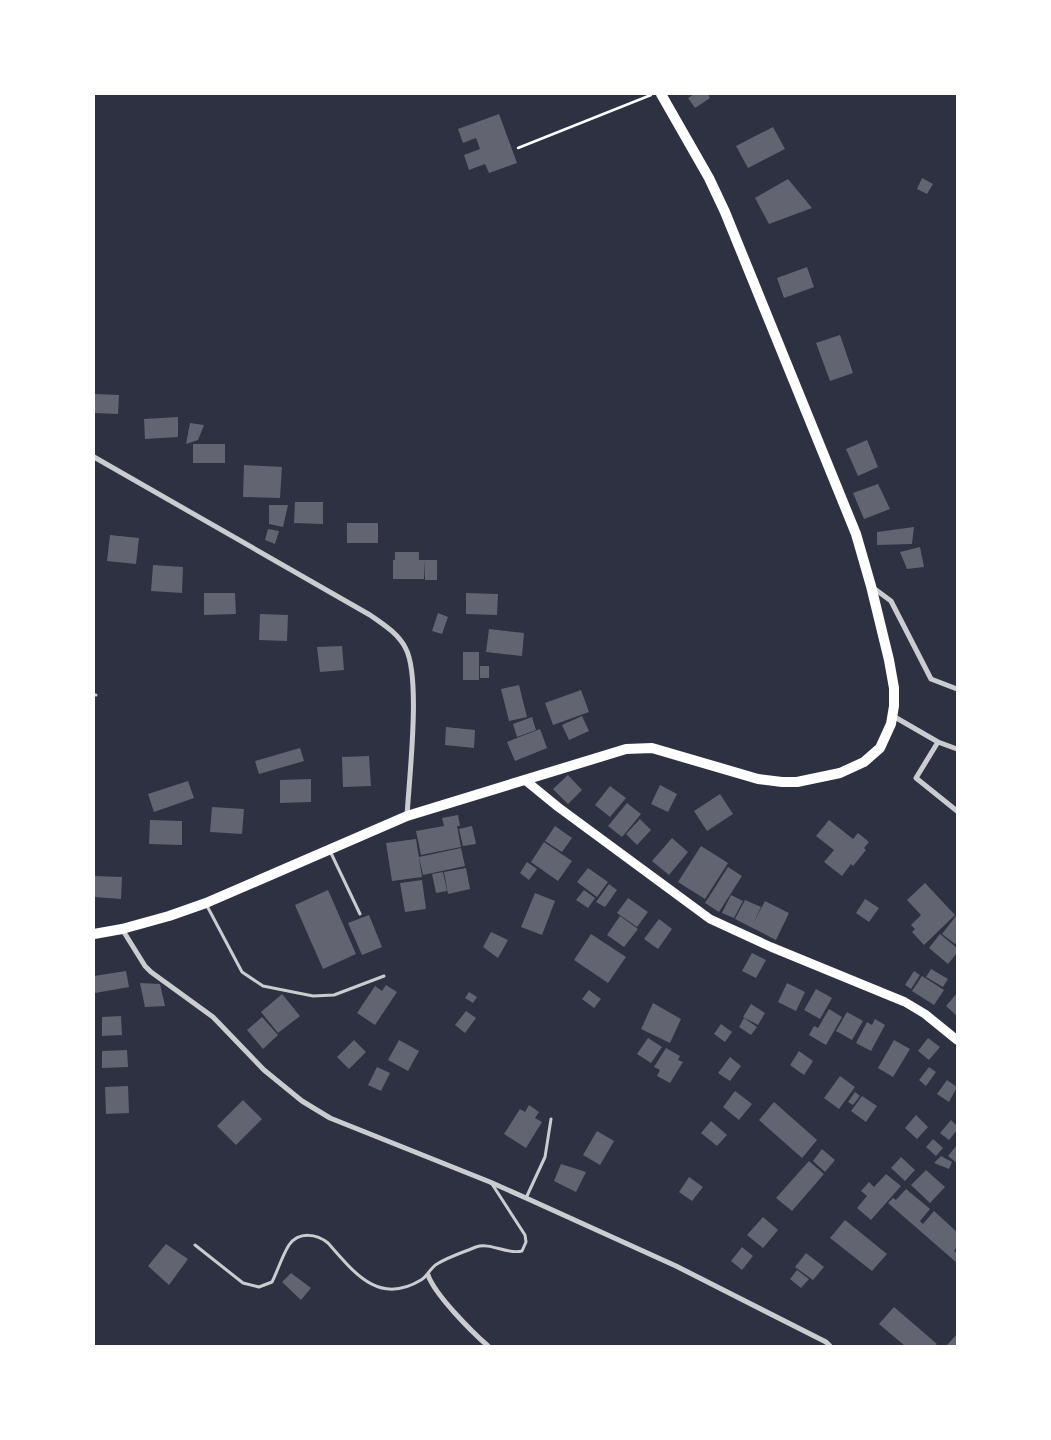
<svg xmlns="http://www.w3.org/2000/svg" width="1051" height="1440" viewBox="0 0 1051 1440" font-family="'Roboto Condensed',sans-serif">
  <style>
    .building { fill: #626471 }
    .lines { fill: none; stroke-linecap: round; stroke-linejoin: round }
    .path { stroke: #fff; stroke-width: 2.5 }
    .service { stroke: #caccd0; stroke-width: 3 }
    .minor { stroke: #caccd0; stroke-width: 5 }
    .secondary { stroke: #fff; stroke-width: 9 }
    .primary { stroke: #fff; stroke-width: 10 }
  </style>
  <rect width="100%" height="100%" fill="#2d3142"/>
  <path class="building" d="M694 94H708L710 98 695 108 688 98Z
    M499 114 517 163 489 173 485 164 469 170 464 155 480 149 476 138 463 143 458 129Z
    M773 127 785 149 748 168 736 146Z
    M922 178 933 184 927 194 917 189Z
    M788 179 812 208 769 224 755 198Z
    M807 267 814 287 784 298 777 278Z
    M840 335 853 373 830 381 816 343Z
    M94 394 119 395 118 414 94 413Z
    M178 417V437L145 439 144 419Z
    M190 423 204 425 198 440 186 444Z
    M867 440 878 467 858 476 846 449Z
    M193 444H225V463H193Z
    M244 465 282 467 280 498 243 497Z
    M878 484 890 509 864 519 853 493Z
    M295 502H323V524L294 523Z
    M269 505H288L283 527 269 524Z
    M347 523H378V543H347Z
    M914 527 912 544 877 545V532Z
    M268 529 279 531 275 544 265 540Z
    M110 535 139 538 136 564 107 561Z
    M920 547 924 567 907 569 900 552Z
    M395 552H419V560H425L424 579H393V560H395Z
    M425 560H437V580H425Z
    M153 565 183 567 182 593 151 591Z
    M204 593H235L236 614 204 615Z
    M466 593 498 594 497 615 466 614Z
    M438 613 448 617 442 634 432 631Z
    M260 614 288 615 287 641 259 640Z
    M489 629 524 633 522 656 486 652Z
    M342 646 344 670 320 672 317 647Z
    M463 652H479V680H463Z
    M480 666H489V678H480Z
    M519 685 527 717 509 721 501 689Z
    M581 690 589 712 553 725 545 703Z
    M582 716 589 731 569 740 562 725Z
    M532 717 536 730 517 737 513 724Z
    M446 727 475 730 474 748 445 745Z
    M540 729 547 748 515 761 507 742Z
    M300 748 304 761 259 774 255 761Z
    M369 756 371 786 343 787 342 757Z
    M568 775 582 790 568 804 553 789Z
    M311 779V802L280 803V780Z
    M188 781 194 798 154 812 148 794Z
    M660 785 677 794 668 812 651 804Z
    M610 786 626 798 610 817 595 805Z
    M720 794 733 814 707 831 694 811Z
    M627 803 641 814 622 837 608 826Z
    M212 807 244 809 242 834 210 832Z
    M458 815 460 826H457L461 847 421 855 416 831 444 826 442 818Z
    M640 819 651 830 637 845 626 834Z
    M150 820 182 821V845L149 844Z
    M829 820 853 839 858 833 869 842 864 848 866 850 853 866 851 864 842 876 824 862 834 850 816 836Z
    M472 826 476 844 463 846 459 829Z
    M555 826 572 838 562 852 545 841Z
    M672 838 688 852 669 875 652 861Z
    M416 839 422 877 392 881 386 843Z
    M544 842 572 861 558 881 531 862Z
    M701 846 728 863 705 899 678 882Z
    M461 848 465 866 423 875 419 857Z
    M527 862 537 869 529 880 520 873Z
    M728 867 742 876 719 912 705 903Z
    M466 868 470 889 448 894 444 872Z
    M588 868 608 882 597 897 577 882Z
    M443 872 447 891 436 893 432 874Z
    M94 876 122 877 121 899 94 897Z
    M422 880 426 909 405 912 400 883Z
    M925 883 955 915 924 945 912 932 915 929 911 925 921 915 907 900Z
    M609 884 617 890 605 907 596 902Z
    M328 890 356 954 323 969 295 905Z
    M584 890 595 898 588 908 576 900Z
    M535 893 555 901 542 935 521 927Z
    M731 895 743 901 734 918 722 913Z
    M628 898 648 912 637 927 617 913Z
    M865 899 879 908 869 922 856 913Z
    M745 900 761 907 754 922 765 901 789 913 776 940 735 919Z
    M369 915 382 947 362 955 348 923Z
    M620 916 638 929 624 947 607 935Z
    M956 916 957 918V942L955 944 942 934Z
    M659 919 672 929 658 949 644 939Z
    M491 932 508 940 498 958 483 947Z
    M591 934 626 957 608 983 574 960Z
    M940 934 957 948V953L948 964 929 948Z
    M752 953 766 960 756 978 742 971Z
    M931 969 948 979 943 987 926 977Z
    M126 971 129 987 95 993 94 976Z
    M914 971 920 975 911 989 905 985Z
    M922 976 944 990 934 1005 912 991Z
    M140 983 160 984 165 1006 145 1007Z
    M787 983 805 992 796 1011 778 1002Z
    M386 985 397 992 375 1025 357 1013 375 986 382 991Z
    M816 989 832 998 820 1019 804 1010Z
    M589 990 601 999 594 1008 582 999Z
    M469 992 477 997 473 1003 465 998Z
    M957 993V1016L946 1006Z
    M282 994 300 1016 278 1033 261 1012Z
    M653 1003 681 1019 670 1043 641 1029Z
    M751 1004 765 1013 758 1025 743 1017Z
    M829 1009 842 1017 826 1045 809 1035 814 1026 818 1028Z
    M466 1011 476 1018 465 1033 455 1025Z
    M847 1012 863 1021 852 1040 836 1031Z
    M121 1016 122 1035 102 1036V1017Z
    M262 1017 278 1035 263 1049 247 1030Z
    M744 1018 757 1027 751 1035 739 1027Z
    M875 1019 885 1025 871 1051 856 1043 867 1022 872 1025Z
    M721 1024 732 1032 725 1042 714 1034Z
    M648 1038 662 1047 651 1063 637 1054Z
    M928 1038 940 1047 929 1060 918 1051Z
    M354 1040 366 1052 349 1069 337 1057Z
    M399 1040 419 1051 408 1071 388 1060Z
    M894 1040 910 1049 893 1077 878 1068Z
    M666 1048 680 1056 678 1060 683 1062 670 1083 657 1076 660 1070 654 1067Z
    M127 1050 128 1067 102 1068V1051Z
    M799 1051 813 1061 804 1075 790 1065Z
    M730 1057 741 1066 730 1081 718 1073Z
    M377 1067 390 1073 381 1091 368 1085Z
    M929 1067 936 1072 926 1086 919 1080Z
    M840 1076 855 1087 839 1109 824 1098Z
    M947 1080 957 1087 949 1102 937 1094Z
    M128 1086 129 1113 106 1114 105 1087Z
    M735 1091 752 1104 739 1120 723 1107Z
    M855 1092 860 1096 853 1105 848 1102Z
    M862 1096 877 1106 866 1122 851 1111Z
    M243 1100 262 1119 236 1145 217 1126Z
    M774 1102 817 1140 802 1158 759 1120Z
    M529 1105 539 1112 535 1118 542 1122 526 1148 504 1134 520 1109 525 1112Z
    M916 1115 928 1127 917 1139 905 1128Z
    M951 1120 957 1126V1130L949 1140 940 1133Z
    M711 1121 727 1135 717 1146 701 1133Z
    M597 1131 614 1141 600 1165 583 1155Z
    M933 1139 943 1148 936 1156 926 1147Z
    M957 1145V1163L948 1156Z
    M822 1149 835 1160 825 1172 813 1161Z
    M941 1156 952 1162 949 1169 934 1163Z
    M901 1157 915 1170 905 1181 891 1168Z
    M809 1161 824 1174 792 1211 776 1198Z
    M561 1164 586 1172 576 1192 554 1181Z
    M926 1170 945 1187 930 1203 911 1185Z
    M886 1174 901 1186 871 1220 857 1208 867 1196 861 1191 869 1182 874 1187Z
    M689 1177 703 1187 692 1201 679 1192Z
    M906 1189 930 1209 920 1221 923 1224 934 1211 957 1232V1247L954 1251 957 1253V1263L888 1203 893 1198 896 1200Z
    M763 1217 778 1230 763 1248 747 1235Z
    M845 1220 887 1254 872 1271 830 1238Z
    M166 1244 188 1259 169 1285 148 1266Z
    M742 1247 753 1256 742 1270 731 1261Z
    M806 1253 824 1267 813 1280 795 1267Z
    M797 1270 809 1279 801 1288 790 1279Z
    M291 1273 311 1288 301 1300 282 1282Z
    M894 1307 937 1344 934 1346H905L879 1324Z
    M957 1334V1346H946Z"/>
  <g class="lines">
    <path class="path" d="M518 148 651 95"/>
    <path class="service" d="M94 695H96
      M330 851 360 914
      M206 904 242 972 263 986 313 996 334 995 384 976
      M526 1198 545 1157 551 1119
      M195 1245 243 1283 259 1287 272 1282C278 1270 282 1256 289 1245 299 1231 317 1234 328 1243 354 1272 378 1306 421 1280 428 1276 430 1268 437 1264 448 1257 464 1252 476 1247 491 1242 507 1255 522 1251L526 1242 525 1235 492 1184"/>
    <path class="minor" d="M94 457 370 615C383 624 399 634 406 649 421 679 409 779 407 816
      M872 587 891 601 931 679 957 689
      M893 716 938 742 957 749
      M938 742 916 778 957 811
      M122 929 145 966 151 972 213 1017 264 1070 302 1101 330 1118 490 1182 526 1198 676 1266 826 1342 830 1346
      M428 1275C435 1295 472 1332 488 1346"/>
    <path class="secondary" d="M525 780 558 807 710 919 771 947 905 1002 925 1014 957 1040"/>
    <path class="primary" d="M94 934 122 929 169 916 206 903 407 816 626 749 652 748 758 779 782 782H797L840 773 864 762 880 748 891 724 894 706V688L889 660 871 586 856 534 725 212 709 178 661 94"/>
  </g>
  <rect width="1051" height="1440" fill="none" stroke="#ffffff" stroke-width="190"/>
</svg>
